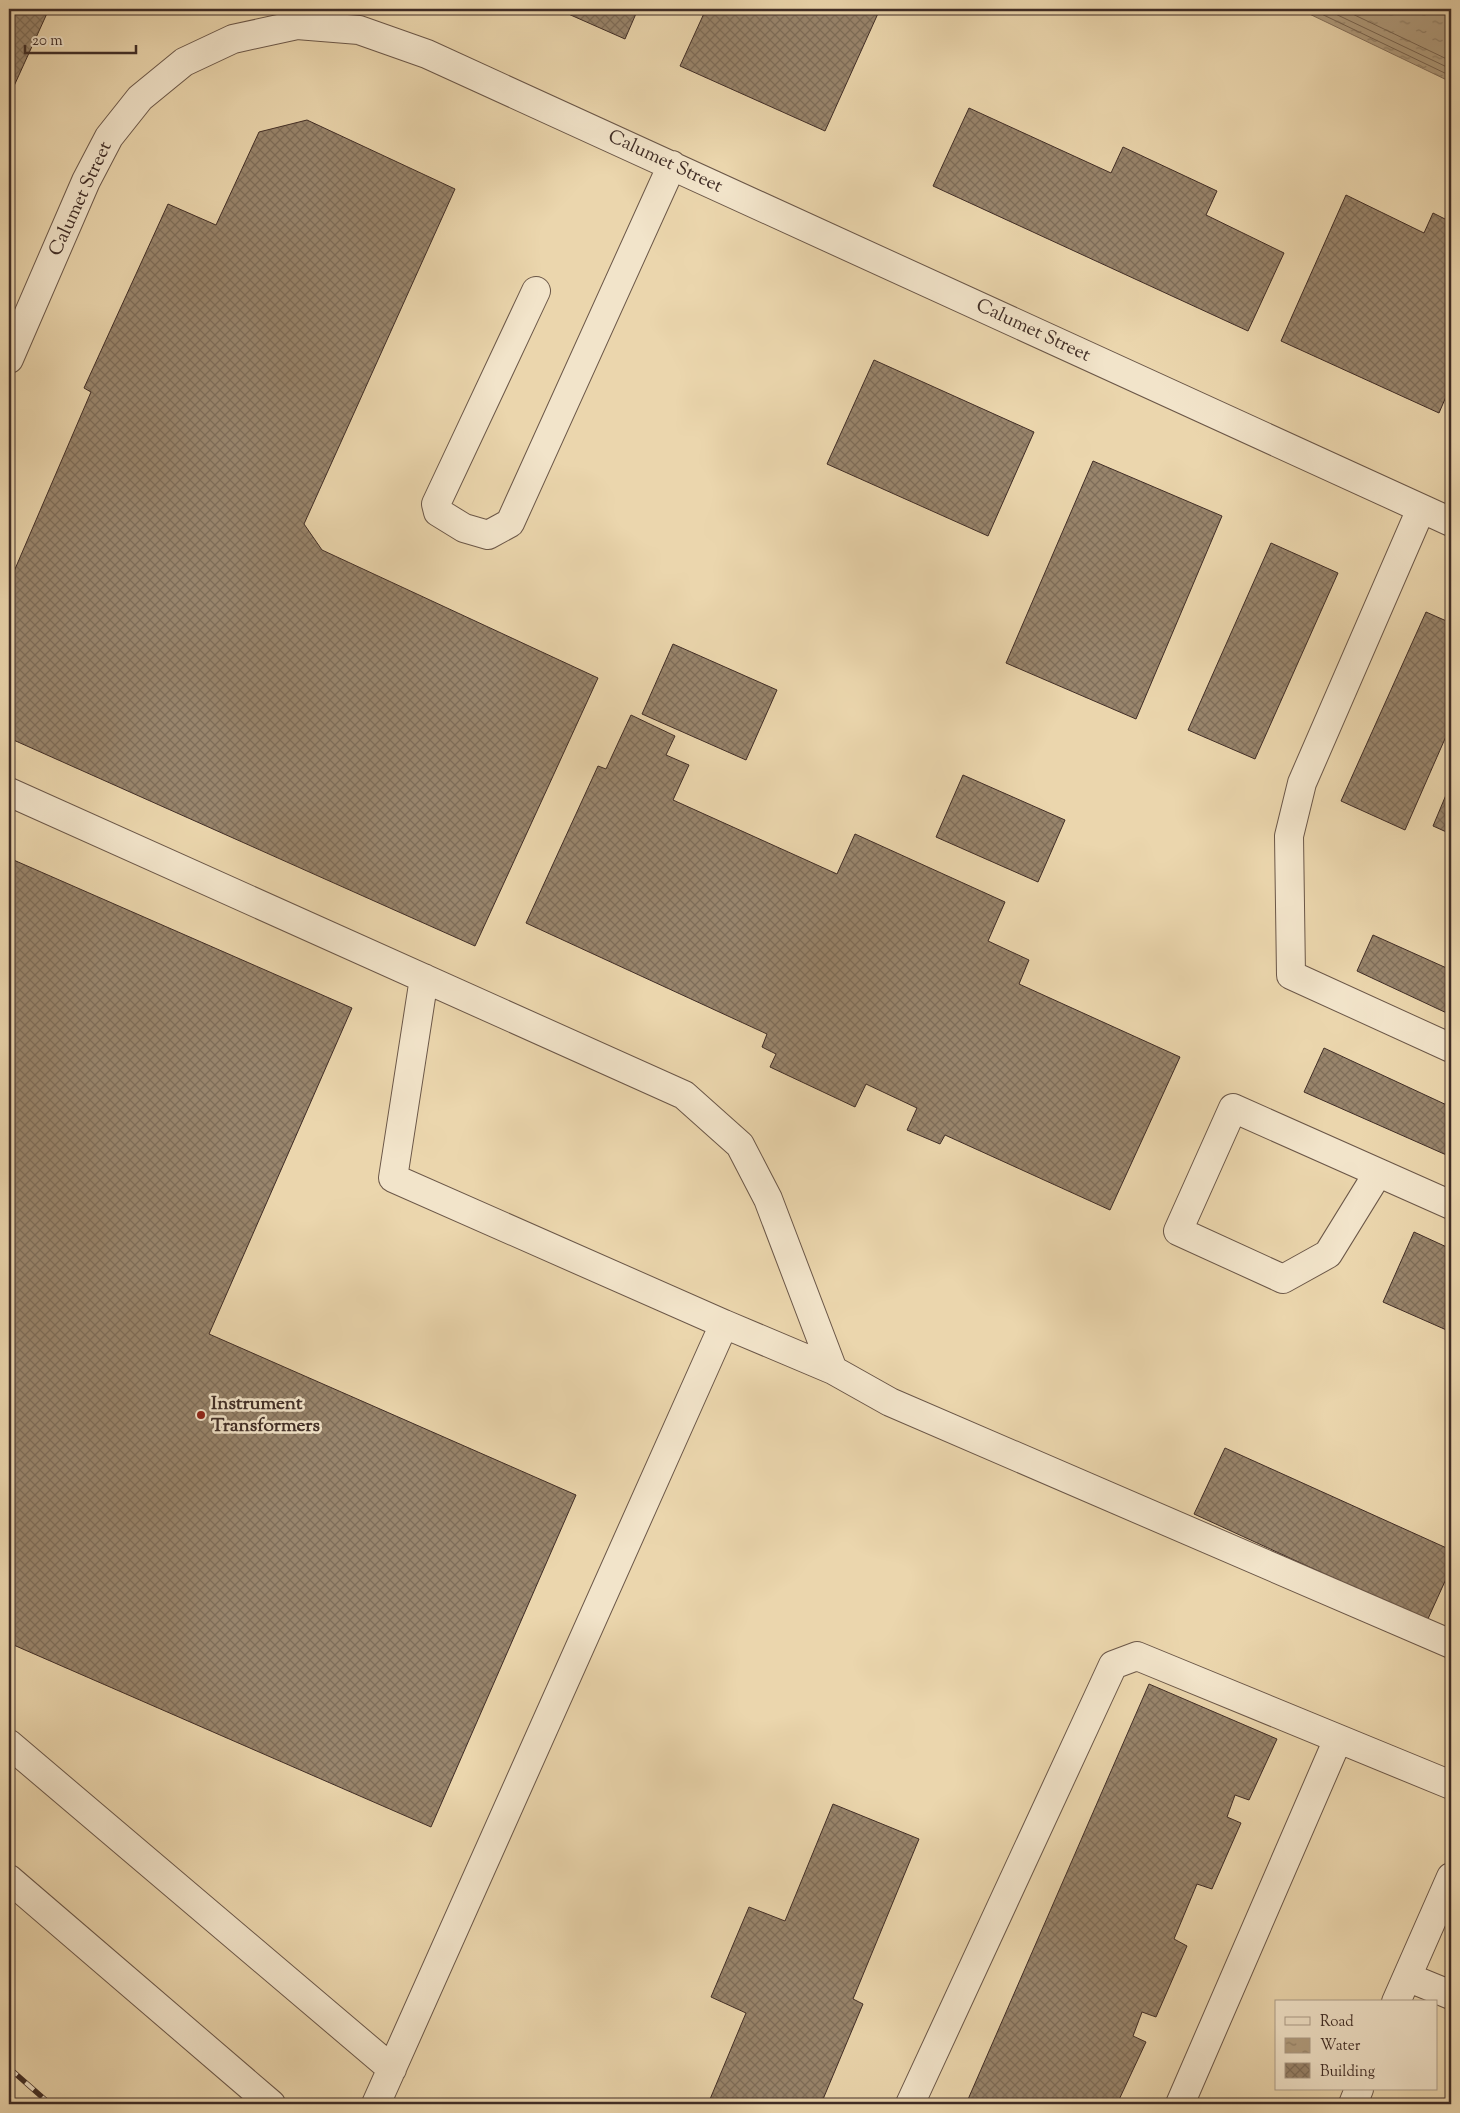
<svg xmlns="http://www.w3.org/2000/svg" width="1460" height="2113" viewBox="0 0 1460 2113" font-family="'Sorts Mill Goudy',serif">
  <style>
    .water { fill: url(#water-ripples); stroke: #84705b }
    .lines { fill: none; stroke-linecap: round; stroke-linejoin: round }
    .shore { stroke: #786552; stroke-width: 1 }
    .building { fill: url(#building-cross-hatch); stroke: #402d26 }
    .minor-casing { stroke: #6b5748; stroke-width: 30 }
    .minor { stroke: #f2e4ca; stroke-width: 28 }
    .rail-casing { stroke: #402d26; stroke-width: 5.5 }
    .rail { stroke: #f2e4ca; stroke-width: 4; stroke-dasharray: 11; stroke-linecap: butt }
    .poi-dot { fill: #8f2418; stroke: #f2e4ca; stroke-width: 2 }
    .labels { text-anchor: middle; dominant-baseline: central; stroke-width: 5; stroke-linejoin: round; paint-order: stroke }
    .street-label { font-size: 19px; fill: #402d26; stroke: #f2e4ca }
    .poi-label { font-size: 19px; font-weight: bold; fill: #402d26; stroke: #f2e4ca; text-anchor: start }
  </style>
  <defs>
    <pattern id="water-ripples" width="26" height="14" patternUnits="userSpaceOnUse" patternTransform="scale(1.25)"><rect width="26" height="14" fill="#b19d7f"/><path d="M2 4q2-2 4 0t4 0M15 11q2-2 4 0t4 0" fill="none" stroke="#918068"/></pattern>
    <pattern id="building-cross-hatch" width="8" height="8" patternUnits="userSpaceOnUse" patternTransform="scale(1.25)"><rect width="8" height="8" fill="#99856c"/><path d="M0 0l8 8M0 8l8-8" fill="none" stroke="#7e6d59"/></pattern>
  </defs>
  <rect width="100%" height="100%" fill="#ebd6ad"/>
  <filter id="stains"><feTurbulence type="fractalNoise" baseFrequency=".004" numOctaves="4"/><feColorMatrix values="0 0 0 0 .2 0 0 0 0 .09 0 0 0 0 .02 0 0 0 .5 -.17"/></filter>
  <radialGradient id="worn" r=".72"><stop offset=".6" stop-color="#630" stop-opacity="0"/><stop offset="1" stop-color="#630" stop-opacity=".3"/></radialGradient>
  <path class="water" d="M1299 9H1451V82Z"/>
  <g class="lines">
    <path class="shore" d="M1311 9 1451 76
      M1325 9 1451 69
      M1342 9 1451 61"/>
  </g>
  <path class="building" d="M9 9H49L9 97Z
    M557 9H638L625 39Z
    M706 9H880L825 131 680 66Z
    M969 108 1111 173 1123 147 1217 191 1206 215 1284 253 1248 331 933 186Z
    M307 120 455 189 304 524 322 550 598 678 475 946 9 738V583L91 392 84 388 168 204 216 225 259 132Z
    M1346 195 1424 233 1433 213 1451 222V385L1439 413 1281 341Z
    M874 360 1034 432 988 536 827 464Z
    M1093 461 1222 516 1136 719 1006 663Z
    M1271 543 1338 573 1255 759 1188 730Z
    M1426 612 1451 623V725L1405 830 1341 801Z
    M673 644 777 690 746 760 642 714Z
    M631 715 675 736 666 755 689 765 673 800 837 874 855 834 1005 902 988 941 1029 960 1019 984 1180 1057 1110 1210 945 1135 940 1144 907 1130 917 1108 866 1084 855 1107 770 1067 776 1054 762 1047 767 1034 526 923 598 766 606 769Z
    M963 775 1065 820 1038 882 936 837Z
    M1451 783V834L1433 826Z
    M9 858 352 1008 209 1334 576 1495 431 1827 9 1643Z
    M1373 935 1451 970V1015L1357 971Z
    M1324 1048 1451 1107V1157L1304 1092Z
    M1414 1232 1451 1249V1332L1383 1302Z
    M1225 1448 1451 1550V1568L1427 1621 1194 1514Z
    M1149 1684 1277 1739 1249 1800 1235 1795 1227 1817 1241 1823 1212 1889 1197 1884 1174 1939 1187 1946 1156 2017 1142 2012 1133 2036 1146 2042 1117 2104H966Z
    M833 1804 919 1839 853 1999 863 2004 821 2104H708L746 2013 711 1997 749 1907 785 1921Z"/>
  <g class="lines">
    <defs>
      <path id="minor" d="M536 291 436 504 438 512 464 528 488 535 510 523 672 165
        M9 359 86 181 109 137 140 98 184 62 233 39 297 25 359 30 427 54 1451 522
        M1421 509 1302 783 1289 836 1291 975 1451 1048
        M9 792 684 1095 740 1145 768 1199 833 1370 890 1402 1451 1644
        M424 978 393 1178 724 1324
        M1378 1173 1328 1254 1283 1279 1178 1231 1233 1108 1451 1205
        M9 1744 392 2069
        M9 1879 271 2104
        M1407 1977 1451 1995
        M1396 2002 1451 1877
        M376 2104 724 1324 833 1370
        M910 2104 1113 1665 1137 1656 1451 1785
        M1180 2104 1338 1739
        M1353 2104 1359 2089"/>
    </defs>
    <use href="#minor" class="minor-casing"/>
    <use href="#minor" class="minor"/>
    <defs>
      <path id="rail" d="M9 2068 50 2104"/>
    </defs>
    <use href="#rail" class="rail-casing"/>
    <use href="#rail" class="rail"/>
  </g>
  <circle class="poi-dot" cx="201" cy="1415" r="5"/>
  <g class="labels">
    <g class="street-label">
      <text transform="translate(665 162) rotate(25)">Calumet Street</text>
      <text transform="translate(81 199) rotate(-65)">Calumet Street</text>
      <text transform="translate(1033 331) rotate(25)">Calumet Street</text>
    </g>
    <g class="poi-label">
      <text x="211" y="1404">Instrument<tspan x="211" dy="22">Transformers</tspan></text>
    </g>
  </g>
  <rect width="1460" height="2113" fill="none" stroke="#ebd6ad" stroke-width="30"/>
  <rect x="10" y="10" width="1440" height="2093" fill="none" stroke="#402d26" stroke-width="2.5"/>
  <rect x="15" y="15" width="1430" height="2083" fill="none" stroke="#402d26"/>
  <rect x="1275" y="2000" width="162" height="90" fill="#f2e4ca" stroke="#ab9b88"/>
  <rect x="1285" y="2017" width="25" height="8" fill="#f2e4ca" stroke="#ab9b88"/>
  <text x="1320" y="2026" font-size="15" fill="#402d26">Road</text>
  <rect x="1285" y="2038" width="25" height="15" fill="url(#water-ripples)" stroke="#ab9b88"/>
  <text x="1320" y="2050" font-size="15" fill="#402d26">Water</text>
  <rect x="1285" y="2063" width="25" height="15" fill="url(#building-cross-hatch)" stroke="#ab9b88"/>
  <text x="1320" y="2076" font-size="15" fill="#402d26">Building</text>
  <path d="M25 45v8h111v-8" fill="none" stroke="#402d26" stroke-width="2.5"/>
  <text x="32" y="45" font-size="15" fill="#402d26" stroke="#f2e4ca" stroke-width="4" paint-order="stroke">20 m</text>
  <rect width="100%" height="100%" filter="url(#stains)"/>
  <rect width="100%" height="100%" fill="url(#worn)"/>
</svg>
